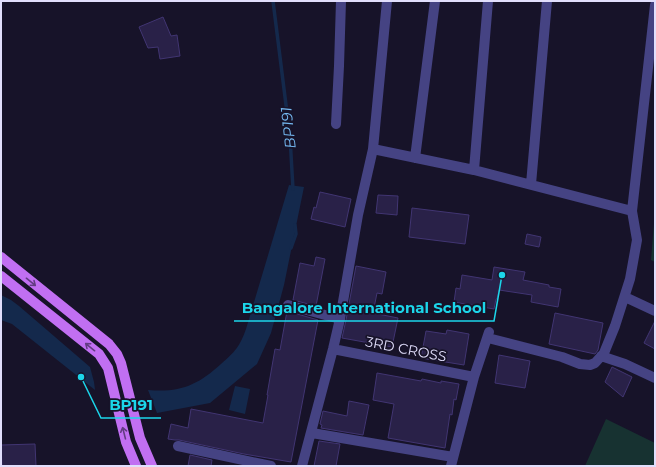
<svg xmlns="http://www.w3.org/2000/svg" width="656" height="467" viewBox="0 0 656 467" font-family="Montserrat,sans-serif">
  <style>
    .green { fill: #173231 }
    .water { fill: #14294c }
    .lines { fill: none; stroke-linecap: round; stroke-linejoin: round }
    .stream { stroke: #14294c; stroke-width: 3.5 }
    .building { fill: #292148; stroke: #413572 }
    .minor { stroke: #454383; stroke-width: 10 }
    .major { stroke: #c16ff2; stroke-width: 10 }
    .oneway { stroke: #633c83 }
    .labels { text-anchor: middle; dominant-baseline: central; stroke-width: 3.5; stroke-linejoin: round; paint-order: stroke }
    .street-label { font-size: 14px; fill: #e1defc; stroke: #171329 }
    .water-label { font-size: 15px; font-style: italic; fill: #75b9f2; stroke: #171329 }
    .leader { fill: none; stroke: #1cd6ea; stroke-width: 1.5 }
    .callout-dot { fill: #1cd6ea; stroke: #171329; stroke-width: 1.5 }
    .callout-label { font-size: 15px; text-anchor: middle; font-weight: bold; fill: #1cd6ea; stroke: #171329; stroke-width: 3.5; stroke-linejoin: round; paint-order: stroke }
  </style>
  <rect width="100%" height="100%" fill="#171329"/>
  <path class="green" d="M655 211V262L651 260Z
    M606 419 655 443V466H585Z"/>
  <path class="water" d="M289 185 304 187 284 285 271 333 257 364 210 403 157 413 148 390C180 393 198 385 221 364 235 352 240 346 246 329Z
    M1 295 11 300 19 306 90 367 94 382 95 390 12 324 1 320Z
    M235 386 250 389 245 414 229 410Z"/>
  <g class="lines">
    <path class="stream" d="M273 1 290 137 293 189
      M291 248 296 234 295 225"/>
  </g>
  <path class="building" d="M163 17 171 36 177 35 180 56 160 59 158 47 148 48 139 27Z
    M320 192 351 199 345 227 311 219 314 207 316 208Z
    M378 195 398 196 397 215 376 213Z
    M412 208 469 215 465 244 409 237Z
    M527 234 541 237 539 247 525 244Z
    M316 257 325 259 316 306 293 300 300 263 314 266Z
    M356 266 386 272 382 294 377 293 373 313 398 318 392 347 342 338 346 320Z
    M494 267 525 272 523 280 549 285V287L561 289 558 307 531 302 532 295 499 290 497 299H496L494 309 454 302 456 288 460 289 462 275 492 280Z
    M287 311 318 320 291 462 244 454 179 440H175L168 439 171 424 188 428 191 409 263 423 268 395H267L275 349 280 350Z
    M555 313 603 323 598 350 595 354 549 344Z
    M655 321V349L644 343Z
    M447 330 469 334 464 365 421 358 426 331 446 334Z
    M499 355 530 361 525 388 495 383Z
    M612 367 632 377 623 397 605 382Z
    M377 373 421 381 422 379 441 383V381L459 384 456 400 454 399 452 415 450 414 445 448 388 438 394 404 373 400Z
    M349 401 369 405 363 435 321 428 322 425 320 424 323 411 347 416Z
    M319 441 340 444 336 466H314Z
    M35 444 36 466H2L1 445Z
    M190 455 212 460 211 466H188Z"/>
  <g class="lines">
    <path class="minor" d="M336 124 339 66 341 1
      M373 149 474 170 632 211
      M415 158 435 1
      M474 170 488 1
      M531 184 547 1
      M625 297 655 311
      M288 305 340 319
      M488 338 562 357 580 364 590 365 595 363 604 353 615 326 630 279 637 240 632 211 655 5
      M333 349 474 377
      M601 356 625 364 655 378
      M312 433 453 457
      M178 446 271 466
      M302 466 333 349 340 319 358 215 373 149 387 1
      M451 466 474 377 489 332"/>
    <path class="major" d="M1 257 109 344 117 354 121 363 140 438 152 466
      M1 276 99 354 108 368 126 442 136 466"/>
  </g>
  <defs><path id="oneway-shaft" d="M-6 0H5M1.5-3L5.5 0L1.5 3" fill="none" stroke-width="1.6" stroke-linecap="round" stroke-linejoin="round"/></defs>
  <g class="oneway">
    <use href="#oneway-shaft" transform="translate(31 282) rotate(39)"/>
    <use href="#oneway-shaft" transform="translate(90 347) rotate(-141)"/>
    <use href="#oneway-shaft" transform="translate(124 433) rotate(-104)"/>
  </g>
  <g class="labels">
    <g class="street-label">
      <text transform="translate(406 349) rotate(11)">3RD CROSS</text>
    </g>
    <g class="water-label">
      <text transform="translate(288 128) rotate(-96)">BP191</text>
    </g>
  </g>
  <path class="leader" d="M502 275L494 321H234M81 377L101 418H161"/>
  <g class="callout-dot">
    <circle cx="502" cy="275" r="4"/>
    <circle cx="81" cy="377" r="4"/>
  </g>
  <g class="callout-label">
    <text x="364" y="313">Bangalore International School</text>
    <text x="131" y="410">BP191</text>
  </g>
  <rect width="656" height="467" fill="none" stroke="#e1defc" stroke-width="4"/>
</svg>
